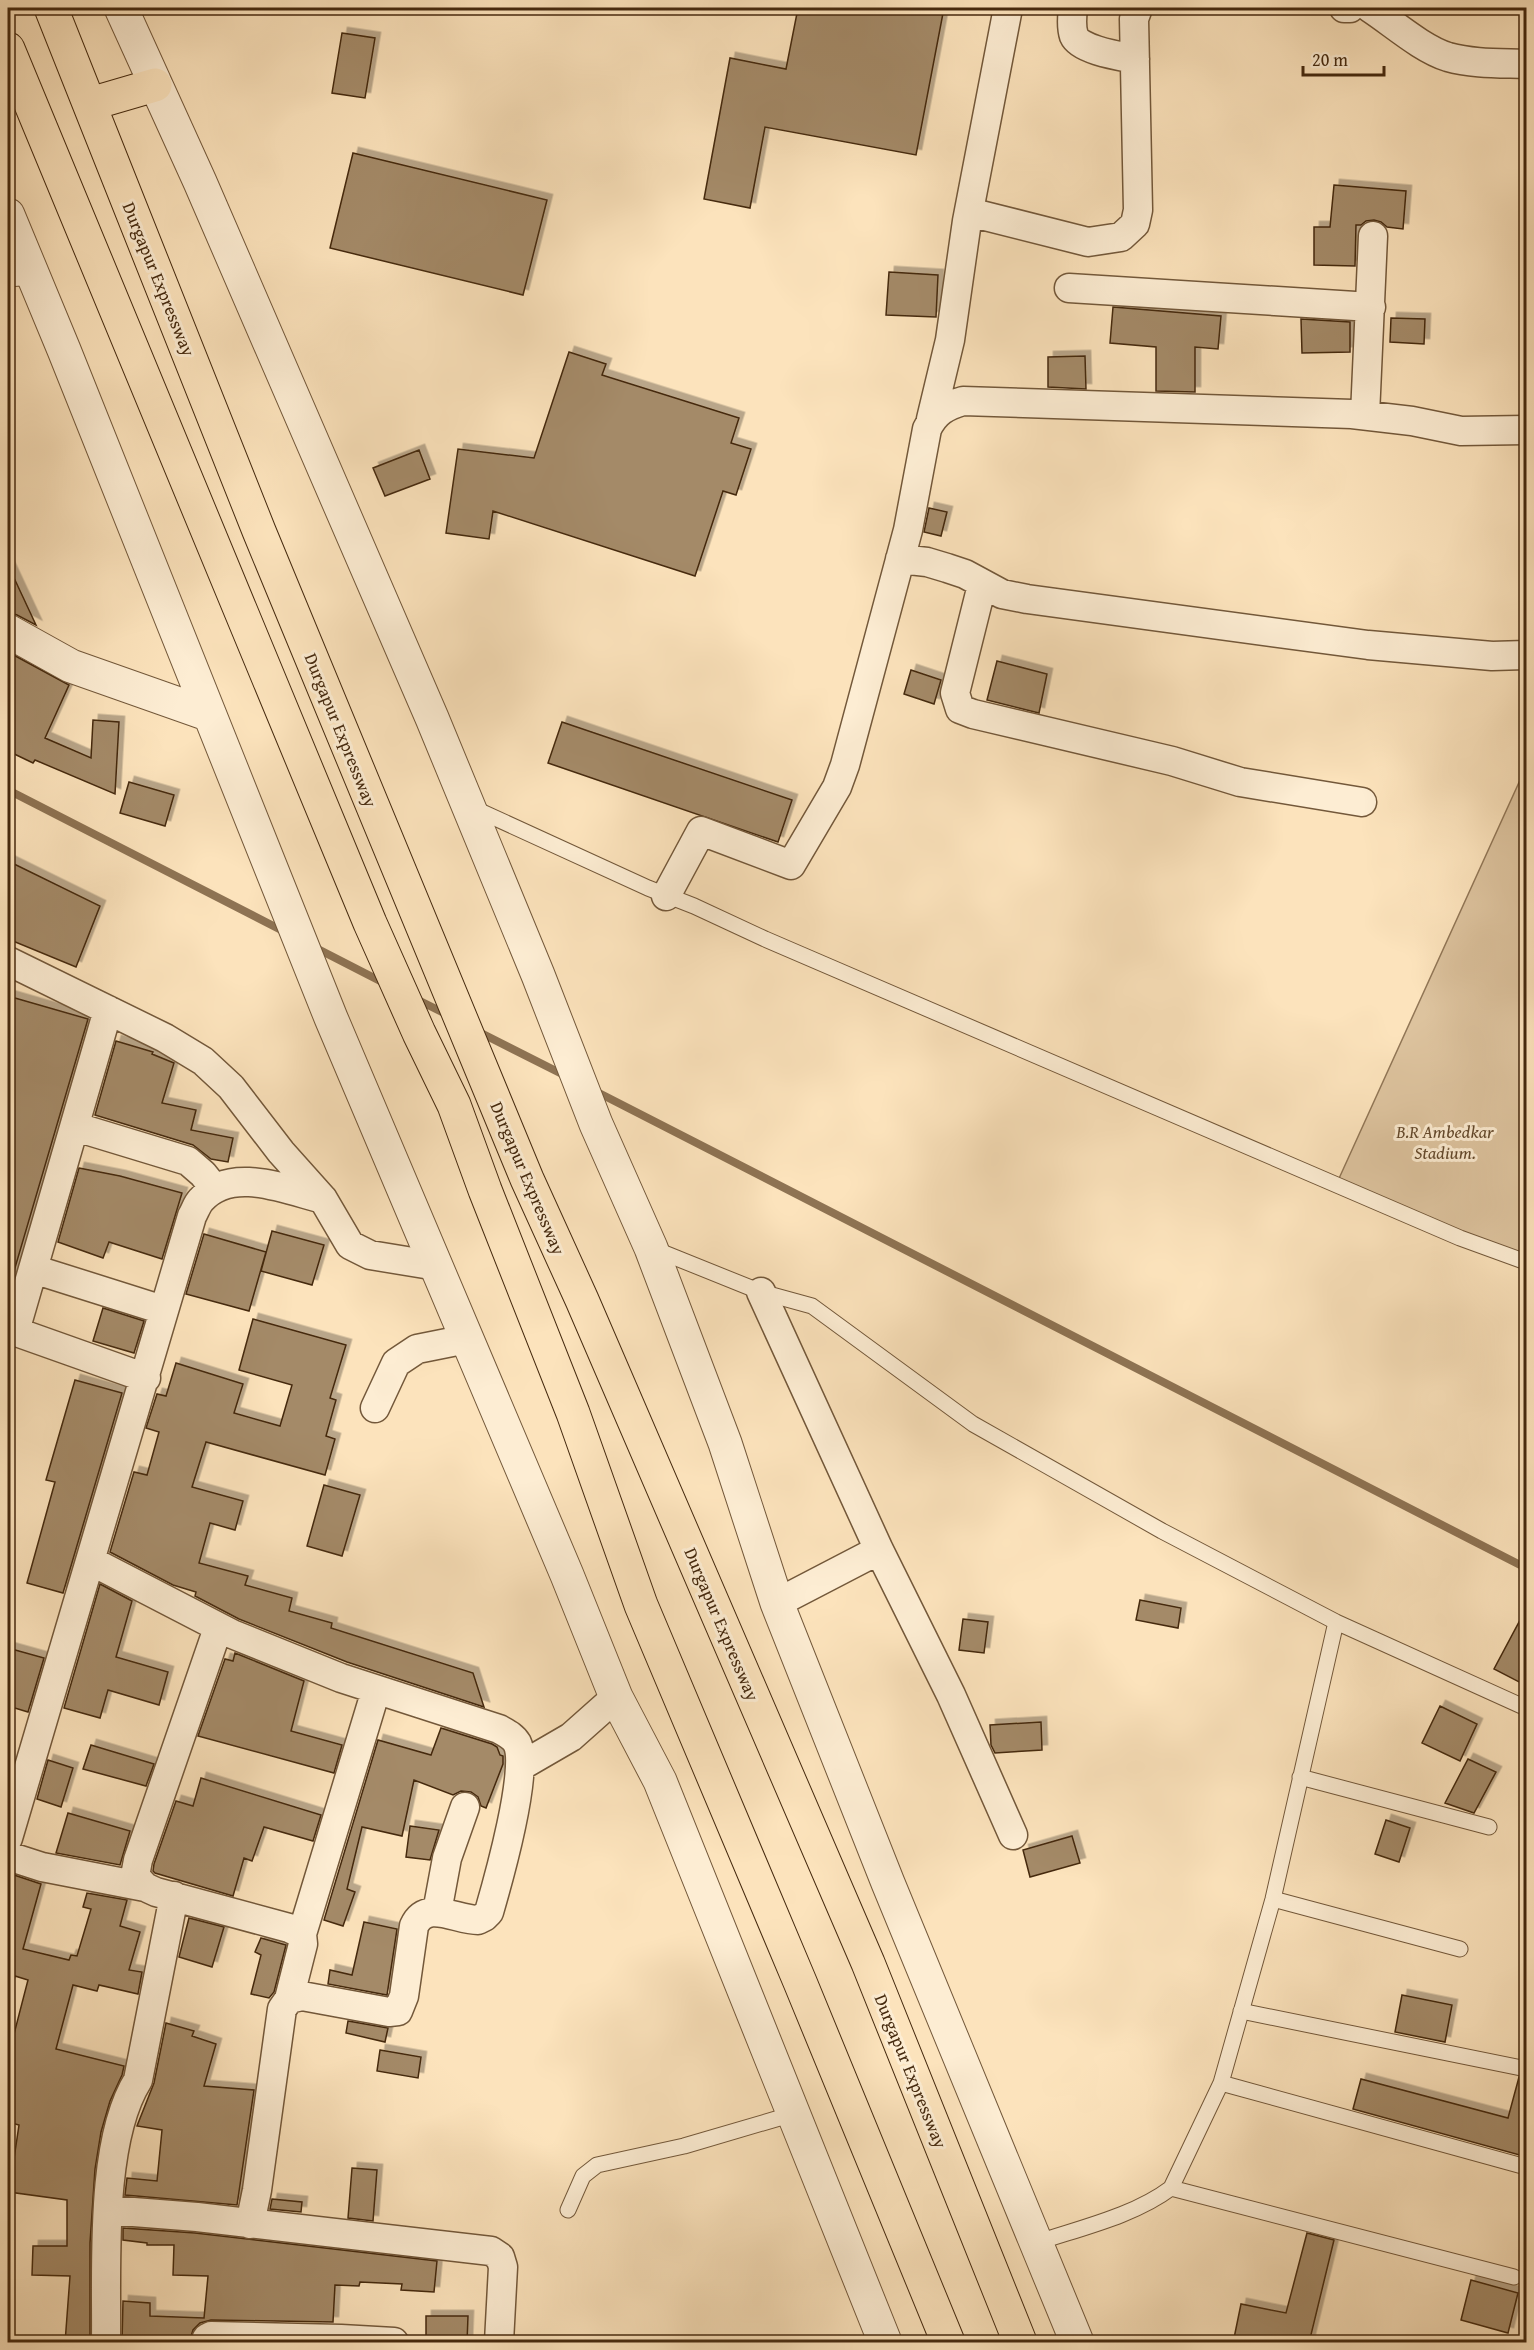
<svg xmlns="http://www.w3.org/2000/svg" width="1534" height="2350" viewBox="0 0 1534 2350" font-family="'Gentium Book Plus',serif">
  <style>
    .green { fill: #ddc39e; stroke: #917656; stroke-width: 1.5 }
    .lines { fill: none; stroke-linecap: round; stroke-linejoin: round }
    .stream { stroke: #8e7353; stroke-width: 8 }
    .building { fill: #a48a68; stroke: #45290e; stroke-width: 1.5; filter: url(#shadow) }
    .service-casing { stroke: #73583a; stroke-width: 17 }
    .minor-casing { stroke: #73583a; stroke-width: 31 }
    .tertiary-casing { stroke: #73583a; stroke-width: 35 }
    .trunk-casing { stroke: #45290e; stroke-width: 35 }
    .service { stroke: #fdedd3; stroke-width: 15 }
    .minor { stroke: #fdedd3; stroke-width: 28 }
    .tertiary { stroke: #fdedd3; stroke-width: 33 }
    .trunk { stroke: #fce3bc; stroke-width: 33 }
    .labels { text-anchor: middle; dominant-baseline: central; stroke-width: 6; stroke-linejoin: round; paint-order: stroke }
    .street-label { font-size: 18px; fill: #45290e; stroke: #fdedd3 }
    .park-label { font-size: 18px; font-style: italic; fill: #63482b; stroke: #fdedd3 }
  </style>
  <defs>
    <filter id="shadow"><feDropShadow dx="5.5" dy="-5.5" stdDeviation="0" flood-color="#0004"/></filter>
  </defs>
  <rect width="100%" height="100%" fill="#fce3bc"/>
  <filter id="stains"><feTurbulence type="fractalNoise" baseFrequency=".00333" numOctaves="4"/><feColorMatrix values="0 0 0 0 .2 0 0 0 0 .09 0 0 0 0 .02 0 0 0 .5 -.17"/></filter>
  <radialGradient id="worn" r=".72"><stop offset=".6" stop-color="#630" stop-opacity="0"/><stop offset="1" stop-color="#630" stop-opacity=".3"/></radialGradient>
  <path class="green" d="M1526 767V1269L1336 1185Z"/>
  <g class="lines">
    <path class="stream" d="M8 790 287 933
      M312 946 386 984
      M414 998 448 1015
      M475 1030 568 1077
      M593 1090 1526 1568"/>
  </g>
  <path class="building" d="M798 8H944L916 155 765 127 750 208 704 199 730 58 786 69Z
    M342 33 375 38 365 98 332 93Z
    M353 153 547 200 523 295 330 248Z
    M1334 185 1406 191 1403 229 1387 227 1381 222 1374 220 1366 221 1361 225H1356L1355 266 1314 265V227H1330Z
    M889 272 938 275 936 317 886 315Z
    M1113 307 1221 316 1218 349 1195 347V392L1156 391V347L1110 343Z
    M1391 318 1425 319 1424 344 1390 342Z
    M1301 319 1350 322V352L1302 353Z
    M569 352 606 364 602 375 739 418 731 443 751 449 736 495 723 491 695 576 493 511 489 539 446 533 458 449 534 458Z
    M1085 356 1086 389 1048 387V357Z
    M419 450 430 479 385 496 373 468Z
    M929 508 947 512 941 536 924 532Z
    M8 565 36 625 17 615 8 612Z
    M8 652 69 685 45 738 91 758 93 720 119 722 115 794 35 760 33 763 8 751Z
    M997 661 1047 674 1039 713 987 700Z
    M911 670 941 680 934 704 904 694Z
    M562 722 792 800 778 842 548 763Z
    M129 782 174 795 165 826 120 813Z
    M8 861 100 906 76 967 8 939Z
    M8 996 88 1019 12 1278 8 1277Z
    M116 1041 153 1052 152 1054 174 1063 162 1103 196 1110 191 1130 233 1138 228 1162 211 1159 193 1145 95 1115Z
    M79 1168 120 1176 182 1193 162 1259 109 1242 103 1258 58 1242Z
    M272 1231 324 1245 312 1285 261 1271Z
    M204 1234 266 1252 249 1311 186 1294Z
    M103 1308 144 1321 134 1353 93 1341Z
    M253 1319 346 1345 330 1398 336 1400 326 1436 335 1439 325 1475 206 1442 192 1487 243 1501 235 1530 210 1523 199 1563 248 1576 245 1585 292 1598 289 1611 332 1623 331 1628 473 1673 484 1707 347 1662 239 1619 195 1596 196 1592 173 1585 110 1552 134 1472 147 1475 159 1432 146 1428 157 1394 166 1396 176 1363 243 1384 234 1413 280 1426 292 1385 239 1370Z
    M75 1380 122 1393 63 1593 27 1583 55 1482 46 1480Z
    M324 1485 360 1495 342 1556 307 1546Z
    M100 1584 132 1601 116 1657 168 1672 159 1705 108 1690 100 1718 64 1708Z
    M1140 1600 1181 1608 1178 1628 1136 1620Z
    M1527 1607V1686L1494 1669Z
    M963 1619 988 1622 984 1653 959 1650Z
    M8 1648 44 1658 28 1712 8 1706Z
    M235 1653 304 1681 291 1731 342 1745 334 1773 198 1736 225 1659 233 1661Z
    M1440 1706 1477 1724 1460 1761 1422 1743Z
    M1041 1722 1042 1750 995 1753 991 1745 990 1725Z
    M441 1728 492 1744 497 1747 500 1755 503 1756V1764L486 1808 481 1806 478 1797 471 1792 461 1791 453 1795 414 1780 402 1836 362 1827 347 1889 355 1892 343 1926 324 1920 378 1740 431 1755Z
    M91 1745 154 1764 146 1786 83 1769Z
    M1468 1759 1496 1772 1474 1813 1445 1803Z
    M48 1760 73 1768 61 1807 37 1799Z
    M201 1778 321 1815 313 1841 264 1827 252 1861 244 1858 233 1896 155 1873 153 1871 154 1864 176 1801 193 1806Z
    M68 1813 130 1831 120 1865 56 1853Z
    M1386 1820 1410 1828 1399 1862 1375 1854Z
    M410 1826 439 1830 430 1860 406 1857Z
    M1072 1836 1080 1863 1030 1877 1023 1850Z
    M8 1873 41 1884 23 1949 69 1960 71 1955 77 1956 91 1909 83 1907 87 1893 127 1900 120 1926 140 1932 129 1970 142 1972 138 1994 99 1985 97 1991 73 1985 56 2049 124 2066 122 2075 110 2101 101 2132 95 2169 90 2243V2343H65L70 2276 32 2275 33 2246H67V2200L9 2192 19 2125 8 2122V2037L13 2038 28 1980 15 1976 14 1980 8 1979Z
    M189 1918 224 1927 212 1967 179 1957Z
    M364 1922 397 1929 387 1995 328 1984 330 1970 352 1975Z
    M261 1938 286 1945 274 1992 269 1998 251 1994 261 1955 255 1952Z
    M1402 1995 1452 2005 1445 2042 1395 2032Z
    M348 2021 388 2028 385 2042 346 2033Z
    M166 2023 194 2031 192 2036 216 2044 204 2086 254 2090 237 2205 125 2195 127 2178 157 2181 162 2130 137 2126 154 2083Z
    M380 2050 421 2057 418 2078 377 2071Z
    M1519 2077 1527 2078V2157L1353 2109 1361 2079 1508 2118Z
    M352 2168 377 2170 373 2221 348 2218Z
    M272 2199 302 2202 301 2212 270 2209Z
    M123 2228 195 2233 437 2261 434 2292 401 2290 402 2284 360 2282 359 2286 335 2285 333 2322 211 2320 200 2323 193 2330 189 2343H122L123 2301 150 2303V2316L204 2318 208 2276 173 2275 174 2245H147V2243L123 2240Z
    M1307 2233 1334 2240 1309 2343H1233L1241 2304 1286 2313Z
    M1471 2280 1518 2293 1508 2333 1461 2320Z
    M426 2316H468L467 2343 426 2342Z"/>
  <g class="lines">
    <defs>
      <path id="service" d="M8 279 33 277
        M471 807 648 888 694 906 765 939 1460 1238 1526 1262
        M654 1249 761 1292 812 1306 973 1424 1162 1531 1336 1622 1526 1708
        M1300 1777 1489 1827
        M1273 1899 1460 1949
        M1241 2011 1526 2069
        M1221 2083 1526 2167
        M1171 2188 1514 2277
        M568 2210 583 2176 597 2165 684 2146 793 2114
        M1036 2243C1080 2228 1134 2216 1171 2188L1221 2083 1273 1899 1336 1622"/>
      <path id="minor" d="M1073 8C1072 16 1071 27 1074 36 1080 50 1120 56 1135 59
        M1344 8H1350
        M1370 8C1393 23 1422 49 1448 57 1473 64 1501 63 1526 64
        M969 212 1088 242 1121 237 1135 224 1138 210 1134 19 1138 8
        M1069 288 1371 307
        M1365 415 1373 236
        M931 419 950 340 967 221 1008 8
        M900 559 927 562 947 568 965 574 1002 594 1027 599 1368 645 1492 656 1526 655
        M982 585 955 693 960 709 973 714 1172 761 1240 782 1362 802
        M666 896 701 831 791 865 837 787 845 765 908 530 927 429C935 412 946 406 963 401L1352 414 1412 421 1461 431 1526 430
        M8 961 165 1038 203 1061 231 1087 281 1152 323 1199 350 1245 370 1255 437 1266
        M76 1127 188 1161 203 1174 215 1189
        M33 1269 163 1310
        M761 1292 879 1550 951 1695 1013 1835
        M8 1329 146 1378
        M15 1331 108 1010
        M375 1408 396 1363 417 1349 467 1339
        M91 1561 232 1634 341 1678 499 1729C506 1733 513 1736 517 1743 530 1768 498 1881 489 1912L484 1917 478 1920C456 1920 426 1899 414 1926L404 1996 398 2011 389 2012 302 1996 289 1999 282 2009 257 2190 250 2224
        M777 1603 879 1550
        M218 1628 138 1860 135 1876 145 1887 156 1892 289 1928 302 1934 303 1944 289 1999
        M521 1766 571 1737 616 1697
        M8 1838 192 1216C195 1211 197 1204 201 1200 231 1165 287 1190 323 1199
        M8 1856 42 1867 145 1887
        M437 1912 447 1858 465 1807
        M302 1934 376 1690
        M108 2210 197 2217 491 2251 500 2257 503 2267 499 2342
        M106 2342C107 2269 99 2142 138 2080L174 1896
        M205 2342 207 2338 211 2336 341 2339 394 2342"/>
      <path id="tertiary" d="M121 8 200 182 432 718 538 975 596 1124 651 1248 725 1443 777 1603 888 1883 1077 2342
        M8 215 64 350 331 1018 567 1575 616 1697 660 1781 885 2342
        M8 631 71 666 210 715"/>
      <path id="trunk" d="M51 8 259 531 527 1179 582 1300 868 1963 1020 2342
        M8 49 370 923 419 1033 454 1105 485 1190 573 1413 641 1605 800 1982 948 2342
        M90 104 155 85"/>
    </defs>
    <use href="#service" class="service-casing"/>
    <use href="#minor" class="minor-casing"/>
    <use href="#tertiary" class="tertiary-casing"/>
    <use href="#trunk" class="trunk-casing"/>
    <use href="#service" class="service"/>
    <use href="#minor" class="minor"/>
    <use href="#tertiary" class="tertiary"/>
    <use href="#trunk" class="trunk"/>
  </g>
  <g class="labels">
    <g class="street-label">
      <text transform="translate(159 279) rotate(68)">Durgapur Expressway</text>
      <text transform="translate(341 730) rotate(68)">Durgapur Expressway</text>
      <text transform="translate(528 1178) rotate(67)">Durgapur Expressway</text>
      <text transform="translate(722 1624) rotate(67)">Durgapur Expressway</text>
      <text transform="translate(911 2071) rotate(68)">Durgapur Expressway</text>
    </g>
    <g class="park-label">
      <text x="1445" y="1131">B.R Ambedkar<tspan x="1445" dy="21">Stadium.</tspan></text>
    </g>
  </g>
  <rect width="1534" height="2350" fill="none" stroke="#fce3bc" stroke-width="30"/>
  <rect x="9" y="9" width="1516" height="2332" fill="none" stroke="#45290e" stroke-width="3"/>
  <rect x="15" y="15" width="1504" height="2320" fill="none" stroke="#45290e" stroke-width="1.5"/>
  <path d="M1303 66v9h81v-9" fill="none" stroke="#45290e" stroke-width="3"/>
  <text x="1312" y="66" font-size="18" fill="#45290e" stroke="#fdedd3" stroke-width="4.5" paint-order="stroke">20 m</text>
  <rect width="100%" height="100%" filter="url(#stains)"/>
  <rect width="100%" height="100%" fill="url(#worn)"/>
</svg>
